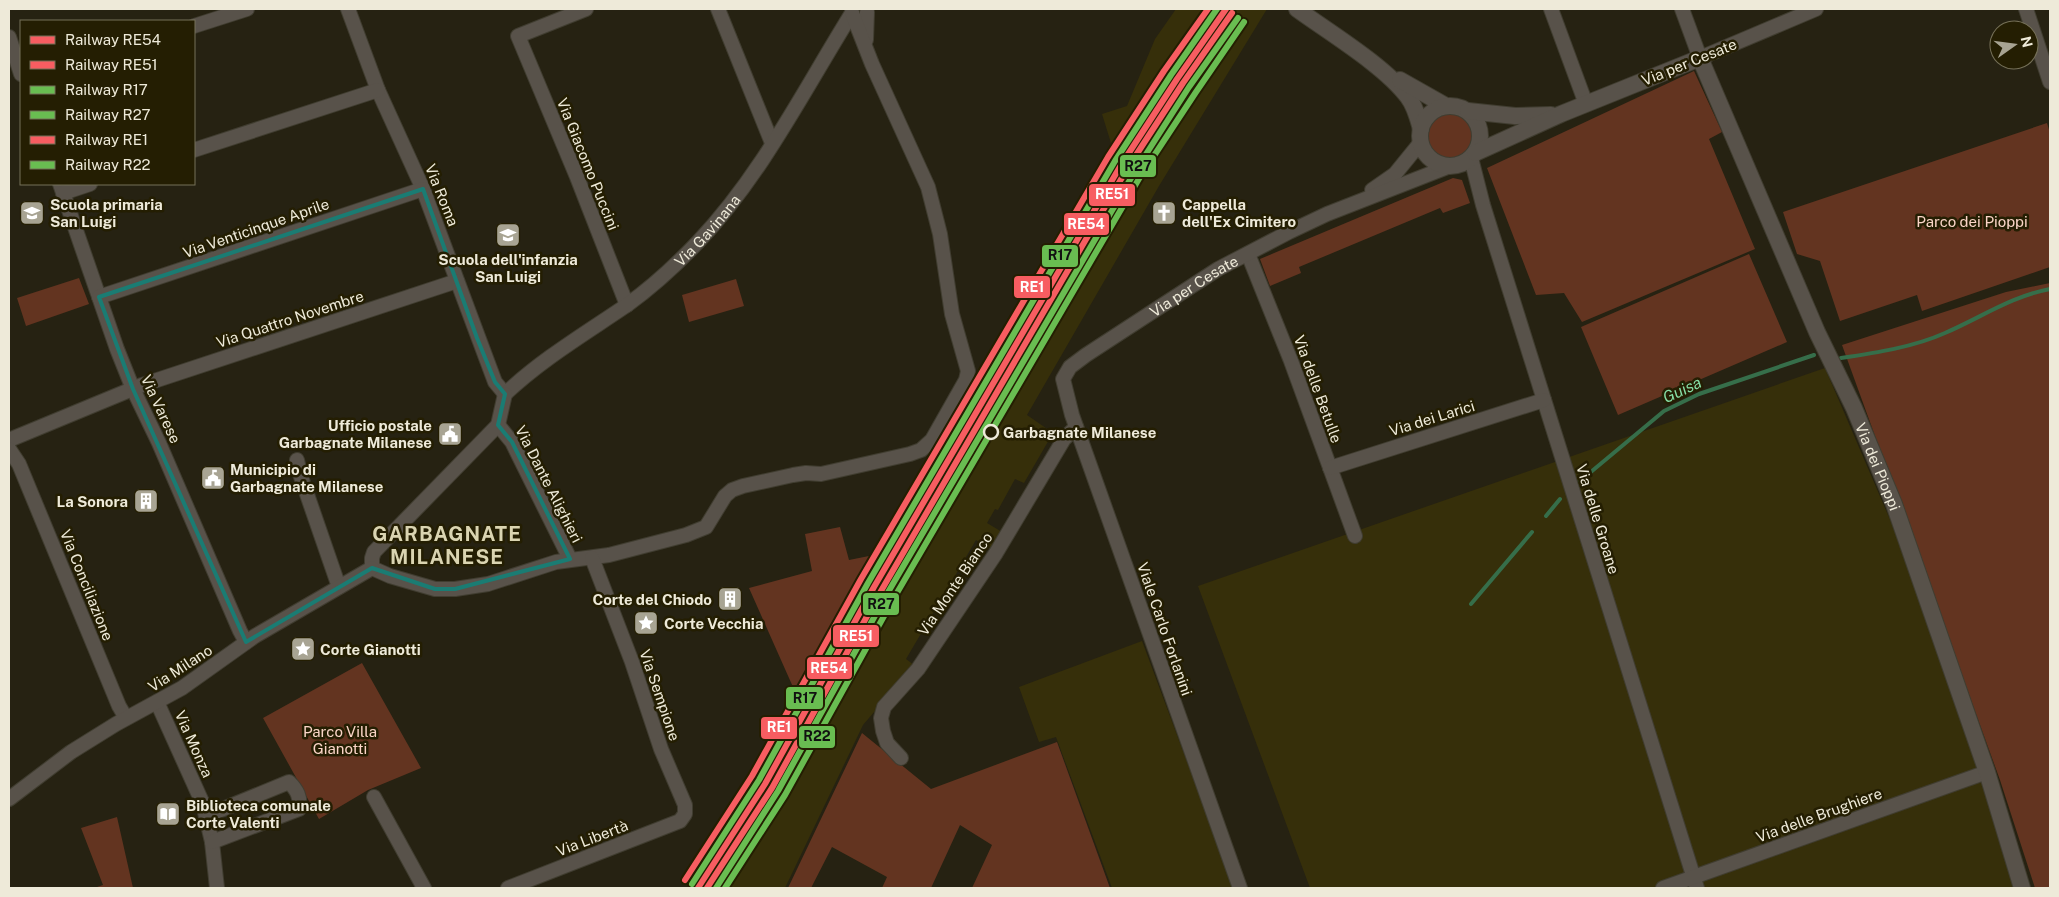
<svg xmlns="http://www.w3.org/2000/svg" width="2059" height="897" viewBox="0 0 2059 897" font-family="'Public Sans',sans-serif">
  <style>
    .built { fill: #362f0a }
    .green { fill: #633420 }
    .lines { fill: none; stroke-linecap: round; stroke-linejoin: round }
    .stream { stroke: #366e4a; stroke-width: 4 }
    .minor-casing { stroke: #403d30; stroke-width: 16 }
    .tertiary-casing { stroke: #403d30; stroke-width: 18 }
    .minor { stroke: #58524a; stroke-width: 14 }
    .tertiary { stroke: #58524a; stroke-width: 16 }
    .rail-1-casing { stroke: #241e02; stroke-width: 10 }
    .rail-2-casing { stroke: #241e02; stroke-width: 10 }
    .rail-3-casing { stroke: #241e02; stroke-width: 10 }
    .rail-4-casing { stroke: #241e02; stroke-width: 10 }
    .rail-5-casing { stroke: #241e02; stroke-width: 10 }
    .rail-6-casing { stroke: #241e02; stroke-width: 10 }
    .rail-1 { stroke: #f75d61; stroke-width: 6 }
    .rail-2 { stroke: #f75d61; stroke-width: 6 }
    .rail-3 { stroke: #69bd51; stroke-width: 6 }
    .rail-4 { stroke: #69bd51; stroke-width: 6 }
    .rail-5 { stroke: #f75d61; stroke-width: 6 }
    .rail-6 { stroke: #69bd51; stroke-width: 6 }
    .marked { fill: none; stroke: #1a7c73; stroke-width: 4; stroke-linejoin: round }
    .stop-dot { fill: #241e02; stroke: #eeead9; stroke-width: 2.5 }
    .labels { text-anchor: middle; dominant-baseline: central; stroke-width: 5; stroke-linejoin: round; paint-order: stroke }
    .street-label { font-size: 15px; fill: #eeead9; stroke: #241e02 }
    .poi-label { font-size: 15px; font-weight: bold; fill: #eeead9; stroke: #241e02; text-anchor: start }
    .park-label { font-size: 15px; fill: #fbd5c7; stroke: #241e02 }
    .stop-label { font-size: 15px; font-weight: bold; fill: #eeead9; stroke: #241e02; text-anchor: start }
    .water-label { font-size: 16px; font-style: italic; fill: #86dea5; stroke: #241e02 }
    .district-label { font-size: 20px; font-weight: bold; letter-spacing: 1px; fill: #dad4b1; stroke: #241e02 }
    .line-badge { stroke: #241e02; stroke-width: 2 }
    .badge-label { font-size: 14px; text-anchor: middle; font-weight: bold; fill: #fff }
    .pale-badge-label { font-size: 14px; text-anchor: middle; font-weight: bold; fill: #111 }
  </style>
  <rect width="100%" height="100%" fill="#262212"/>
  <path class="built" d="M1176 9H1267L1159 186 1027 415 1053 433 1024 483 1015 479 998 510 995 509 987 523 1002 532 992 549 976 540 906 659 914 665 863 725 785 888H689L705 867 758 779 818 659 916 493 928 471 925 469 972 389 1039 270 1037 269 1095 182 1111 143 1102 114 1127 106 1155 39Z
    M1825 368 1891 522 1975 755 2016 888H1310L1198 586Z
    M1142 641 1234 888H1112L1056 737 1039 742 1019 687Z"/>
  <path class="green" d="M1694 71 1722 132 1709 139 1755 249 1582 322 1564 293 1536 295 1487 168Z
    M1427 136a23 23 0 1 1 46 0a23 23 0 1 1-46 0Z
    M2047 123 2050 133V267L1922 311 1917 295 1840 321 1820 261 1797 254 1783 212Z
    M1453 178 1462 180 1470 203 1443 213 1440 208 1299 267 1301 273 1270 286 1260 259Z
    M1749 254 1787 342 1618 415 1581 327Z
    M79 278 89 304 26 326 17 298Z
    M736 279 744 306 689 322 682 295Z
    M2050 283V888H2035L2000 780 1842 345 2006 292Z
    M840 527 849 560 879 554 818 659 802 692 793 687 749 588 812 571 805 534Z
    M362 663 421 768 368 790 319 819 263 718Z
    M862 733 931 789 1057 742 1110 888H972L992 845 960 825 931 888H882L887 877 832 847 811 888H788Z
    M117 817 133 888H94L103 885 81 828Z"/>
  <g class="lines">
    <path class="stream" d="M1841 358C1875 353 1914 347 1945 333 1980 318 2012 296 2050 289
      M1580 481 1664 411 1699 394 1814 355
      M1546 516 1560 499
      M1471 604 1532 532"/>
    <defs>
      <g id="minor">
        <path d="M348 9 378 90 423 189 495 382 505 394"/>
        <path d="M586 9 518 36 577 177 627 305"/>
        <path d="M718 9 772 143"/>
        <path d="M1551 9 1586 104"/>
        <path d="M1682 9 1700 58 1816 9"/>
        <path d="M2026 9 2050 82"/>
        <path d="M194 26 247 9"/>
        <path d="M9 37 21 74"/>
        <path d="M866 40 867 12"/>
        <path d="M194 150 378 90"/>
        <path d="M1471 158 1483 205 1697 888"/>
        <path d="M60 184 117 349 133 389 159 443 240 631 246 642"/>
        <path d="M1372 190 1395 174 1421 142"/>
        <path d="M63 193 90 184"/>
        <path d="M1248 254 1291 361 1355 536"/>
        <path d="M99 297 423 189"/>
        <path id="s1" d="M505 394C542 359 586 333 627 305 652 287 677 264 698 242 761 176 804 90 852 13"/>
        <path d="M498 425 512 442 570 559"/>
        <path d="M9 440 142 385 457 281"/>
        <path d="M9 449 19 464 119 706 126 718"/>
        <path d="M297 460 300 474 339 587"/>
        <path d="M1330 468 1544 400"/>
        <path d="M372 568 390 576 435 589H455L488 584 556 562 609 555 686 535 706 527 725 496 732 490 743 486 793 475 806 473 821 474 910 454 921 450 932 440 966 380 968 371 952 314 940 234 928 187 872 64 852 13"/>
        <path d="M372 568V558L374 552 498 425 505 394"/>
        <path d="M157 702 203 804 212 842 217 888"/>
        <path d="M901 758 887 743 883 731 881 718 884 707 918 669 996 553 1064 439 1076 427"/>
        <path d="M374 797 424 888"/>
        <path d="M9 799 71 752 116 724 182 688 255 636 372 568"/>
        <path d="M206 816 289 782C297 790 301 797 299 809L212 842"/>
        <path d="M508 888 680 821 685 814V805L661 749 632 662 592 558"/>
        <path id="s2" d="M1240 888 1072 415 1063 379 1070 367 1086 355 1218 269 1289 232 1327 214 1450 166"/>
        <path d="M1663 888 1987 772"/>
      </g>
      <g id="tertiary">
        <path d="M1297 9C1330 33 1385 66 1408 97 1415 106 1418 118 1421 129"/>
        <path d="M1400 80 1446 106"/>
        <circle cx="1450" cy="136" r="30"/>
        <path d="M1468 111 1515 116 1551 115"/>
        <path id="s3" d="M1475 153 1561 114 1700 58 1817 332 1854 408 1894 504 1987 772 2022 888"/>
      </g>
    </defs>
    <use href="#minor" class="minor-casing"/>
    <use href="#tertiary" class="tertiary-casing"/>
    <use href="#minor" class="minor"/>
    <use href="#tertiary" class="tertiary"/>
    <defs>
      <path id="rail-1" d="M698 888 765 784 874 587 1121 165 1177 79 1226 9"/>
      <path id="rail-2" d="M707 888 772 788 881 591 1127 169 1183 83 1232 13"/>
      <path id="rail-3" d="M692 884 759 780 868 583 1115 161 1171 75 1217 9"/>
      <path id="rail-4" d="M716 888 778 791 887 594 1134 173 1189 87 1238 18"/>
      <path id="rail-5" d="M685 880 752 776 861 579 1108 157 1164 71 1208 9"/>
      <path id="rail-6" d="M725 888 785 795 894 598 1140 177 1196 92 1244 22"/>
    </defs>
    <use href="#rail-1" class="rail-1-casing"/>
    <use href="#rail-2" class="rail-2-casing"/>
    <use href="#rail-3" class="rail-3-casing"/>
    <use href="#rail-4" class="rail-4-casing"/>
    <use href="#rail-5" class="rail-5-casing"/>
    <use href="#rail-6" class="rail-6-casing"/>
    <use href="#rail-1" class="rail-1"/>
    <use href="#rail-2" class="rail-2"/>
    <use href="#rail-3" class="rail-3"/>
    <use href="#rail-4" class="rail-4"/>
    <use href="#rail-5" class="rail-5"/>
    <use href="#rail-6" class="rail-6"/>
  </g>
  <path class="marked" d="M423 189 477 338 495 382 505 394 498 425 512 442 570 559 455 589H435L372 568 246 642 133 389 99 297Z"/>
  <defs>
    <symbol id="school-square" viewBox="-11 -11 22 22"><rect x="-9" y="-9" width="18" height="18" rx="4" fill="#a8a493" stroke="#241e02"/><path d="M0-5L7-2L0 1L-7-2ZM-4 1L0 2.5L4 1V4Q0 6-4 4Z" fill="#fff"/></symbol>
    <symbol id="church-square" viewBox="-11 -11 22 22"><rect x="-9" y="-9" width="18" height="18" rx="4" fill="#a8a493" stroke="#241e02"/><path d="M-1.2-6h2.4v3.5h3.3v2.4h-3.3V6h-2.4V-.1h-3.3v-2.4h3.3Z" fill="#fff"/></symbol>
    <symbol id="civic-square" viewBox="-11 -11 22 22"><rect x="-9" y="-9" width="18" height="18" rx="4" fill="#a8a493" stroke="#241e02"/><path d="M-.6-6.5H3V-4.5H.6V-3L4-1V1h2V6H-6V1h2V-1L-.6-3ZM-1.2 2.5V6h2.4V2.5Z" fill="#fff"/></symbol>
    <symbol id="building-square" viewBox="-11 -11 22 22"><rect x="-9" y="-9" width="18" height="18" rx="4" fill="#a8a493" stroke="#241e02"/><path d="M-4-6H4V6H1V3H-1V6H-4ZM-2.5-4.3h1.7v1.8h-1.7ZM.8-4.3h1.7v1.8H.8ZM-2.5-1h1.7V.8h-1.7ZM.8-1h1.7V.8H.8Z" fill="#fff"/></symbol>
    <symbol id="sight-square" viewBox="-11 -11 22 22"><rect x="-9" y="-9" width="18" height="18" rx="4" fill="#a8a493" stroke="#241e02"/><path d="M0-6L1.8-2.2L6-1.7L2.9 1.2L3.7 5.4L0 3.3L-3.7 5.4L-2.9 1.2L-6-1.7L-1.8-2.2Z" fill="#fff"/></symbol>
    <symbol id="library-square" viewBox="-11 -11 22 22"><rect x="-9" y="-9" width="18" height="18" rx="4" fill="#a8a493" stroke="#241e02"/><path d="M-6-4Q-3-5.5-.7-3.5V5Q-3 3-6 4ZM6-4Q3-5.5 .7-3.5V5Q3 3 6 4Z" fill="#fff"/></symbol>
  </defs>
  <g fill-rule="evenodd">
    <use href="#school-square" x="18" y="199" width="28" height="28"/>
    <use href="#church-square" x="1150" y="199" width="28" height="28"/>
    <use href="#school-square" x="494" y="221" width="28" height="28"/>
    <use href="#civic-square" x="436" y="420" width="28" height="28"/>
    <use href="#civic-square" x="199" y="464" width="28" height="28"/>
    <use href="#building-square" x="132" y="487" width="28" height="28"/>
    <use href="#building-square" x="716" y="585" width="28" height="28"/>
    <use href="#sight-square" x="632" y="609" width="28" height="28"/>
    <use href="#sight-square" x="289" y="635" width="28" height="28"/>
    <use href="#library-square" x="154" y="800" width="28" height="28"/>
  </g>
  <circle class="stop-dot" cx="991" cy="432" r="7"/>
  <g class="labels">
    <g class="street-label">
      <text transform="translate(1689 62) rotate(-22)">Via per Cesate</text>
      <text transform="translate(588 164) rotate(68)">Via Giacomo Puccini</text>
      <text transform="translate(442 195) rotate(68)">Via Roma</text>
      <text transform="translate(256 228) rotate(-19)">Via Venticinque Aprile</text>
      <text stroke="none"><textPath href="#s1" startOffset="261">Via Gavinana</textPath></text>
      <text stroke="none"><textPath href="#s2" startOffset="701">Via per Cesate</textPath></text>
      <text transform="translate(290 319) rotate(-18)">Via Quattro Novembre</text>
      <text transform="translate(1318 389) rotate(70)">Via delle Betulle</text>
      <text transform="translate(161 409) rotate(65)">Via Varese</text>
      <text transform="translate(1432 418) rotate(-17)">Via dei Larici</text>
      <text stroke="none"><textPath href="#s3" startOffset="690">Via dei Pioppi</textPath></text>
      <text transform="translate(549 484) rotate(63)">Via Dante Alighieri</text>
      <text transform="translate(1598 519) rotate(73)">Via delle Groane</text>
      <text transform="translate(955 584) rotate(-56)">Via Monte Bianco</text>
      <text transform="translate(87 585) rotate(68)">Via Conciliazione</text>
      <text transform="translate(1165 629) rotate(71)">Viale Carlo Forlanini</text>
      <text transform="translate(180 668) rotate(-33)">Via Milano</text>
      <text transform="translate(660 695) rotate(71)">Via Sempione</text>
      <text transform="translate(194 744) rotate(66)">Via Monza</text>
      <text transform="translate(1819 815) rotate(-20)">Via delle Brughiere</text>
      <text transform="translate(592 838) rotate(-21)">Via Libertà</text>
    </g>
    <g class="poi-label">
      <text x="50" y="204">Scuola primaria<tspan x="50" dy="17">San Luigi</tspan></text>
      <text x="1182" y="204">Cappella<tspan x="1182" dy="17">dell'Ex Cimitero</tspan></text>
      <text x="508" y="259" text-anchor="middle">Scuola dell'infanzia<tspan x="508" dy="17">San Luigi</tspan></text>
      <text x="432" y="425" text-anchor="end">Ufficio postale<tspan x="432" dy="17">Garbagnate Milanese</tspan></text>
      <text x="230" y="469">Municipio di<tspan x="230" dy="17">Garbagnate Milanese</tspan></text>
      <text x="128" y="501" text-anchor="end">La Sonora</text>
      <text x="712" y="599" text-anchor="end">Corte del Chiodo</text>
      <text x="664" y="623">Corte Vecchia</text>
      <text x="320" y="649">Corte Gianotti</text>
      <text x="186" y="805">Biblioteca comunale<tspan x="186" dy="17">Corte Valenti</tspan></text>
    </g>
    <g class="park-label">
      <text x="1972" y="221">Parco dei Pioppi</text>
      <text x="340" y="731">Parco Villa<tspan x="340" dy="17">Gianotti</tspan></text>
    </g>
    <g class="stop-label">
      <text x="1003" y="432">Garbagnate Milanese</text>
    </g>
    <g class="water-label">
      <text transform="translate(1682 390) rotate(-25)">Guisa</text>
    </g>
    <g class="district-label">
      <text x="447" y="534">GARBAGNATE<tspan x="447" dy="23">MILANESE</tspan></text>
    </g>
  </g>
  <g class="line-badge">
    <rect x="1119" y="154" width="38" height="24" rx="5" fill="#69bd51"/>
    <rect x="1088" y="183" width="48" height="24" rx="5" fill="#f75d61"/>
    <rect x="1063" y="212" width="47" height="24" rx="5" fill="#f75d61"/>
    <rect x="1041" y="244" width="38" height="24" rx="5" fill="#69bd51"/>
    <rect x="1013" y="275" width="38" height="24" rx="5" fill="#f75d61"/>
    <rect x="862" y="592" width="38" height="24" rx="5" fill="#69bd51"/>
    <rect x="832" y="624" width="48" height="24" rx="5" fill="#f75d61"/>
    <rect x="806" y="656" width="47" height="24" rx="5" fill="#f75d61"/>
    <rect x="785" y="686" width="39" height="24" rx="5" fill="#69bd51"/>
    <rect x="760" y="716" width="38" height="24" rx="5" fill="#f75d61"/>
    <rect x="798" y="725" width="38" height="24" rx="5" fill="#69bd51"/>
  </g>
  <g class="badge-label">
    <text x="1112" y="199">RE51</text>
    <text x="1086" y="229">RE54</text>
    <text x="1032" y="292">RE1</text>
    <text x="856" y="641">RE51</text>
    <text x="829" y="673">RE54</text>
    <text x="779" y="732">RE1</text>
  </g>
  <g class="pale-badge-label">
    <text x="1138" y="171">R27</text>
    <text x="1060" y="260">R17</text>
    <text x="881" y="609">R27</text>
    <text x="805" y="703">R17</text>
    <text x="817" y="741">R22</text>
  </g>
  <rect width="2059" height="897" fill="none" stroke="#eeead9" stroke-width="20"/>
  <rect x="20" y="20" width="175" height="165" fill="#241e02" stroke="#757058"/>
  <rect x="30" y="36" width="25" height="8" fill="#f75d61" stroke="#757058"/>
  <text x="65" y="45" font-size="15" fill="#eeead9">Railway RE54</text>
  <rect x="30" y="61" width="25" height="8" fill="#f75d61" stroke="#757058"/>
  <text x="65" y="70" font-size="15" fill="#eeead9">Railway RE51</text>
  <rect x="30" y="86" width="25" height="8" fill="#69bd51" stroke="#757058"/>
  <text x="65" y="95" font-size="15" fill="#eeead9">Railway R17</text>
  <rect x="30" y="111" width="25" height="8" fill="#69bd51" stroke="#757058"/>
  <text x="65" y="120" font-size="15" fill="#eeead9">Railway R27</text>
  <rect x="30" y="136" width="25" height="8" fill="#f75d61" stroke="#757058"/>
  <text x="65" y="145" font-size="15" fill="#eeead9">Railway RE1</text>
  <rect x="30" y="161" width="25" height="8" fill="#69bd51" stroke="#757058"/>
  <text x="65" y="170" font-size="15" fill="#eeead9">Railway R22</text>
  <g transform="translate(2014 45) rotate(76)"><circle r="24" fill="#241e02" stroke="#757058"/>
  <path d="M0-4L9 19L0 12L-9 19Z" fill="#a8a493"/>
  <text y="-8" font-size="14" font-weight="bold" text-anchor="middle" fill="#eeead9">N</text>
  </g>
</svg>
